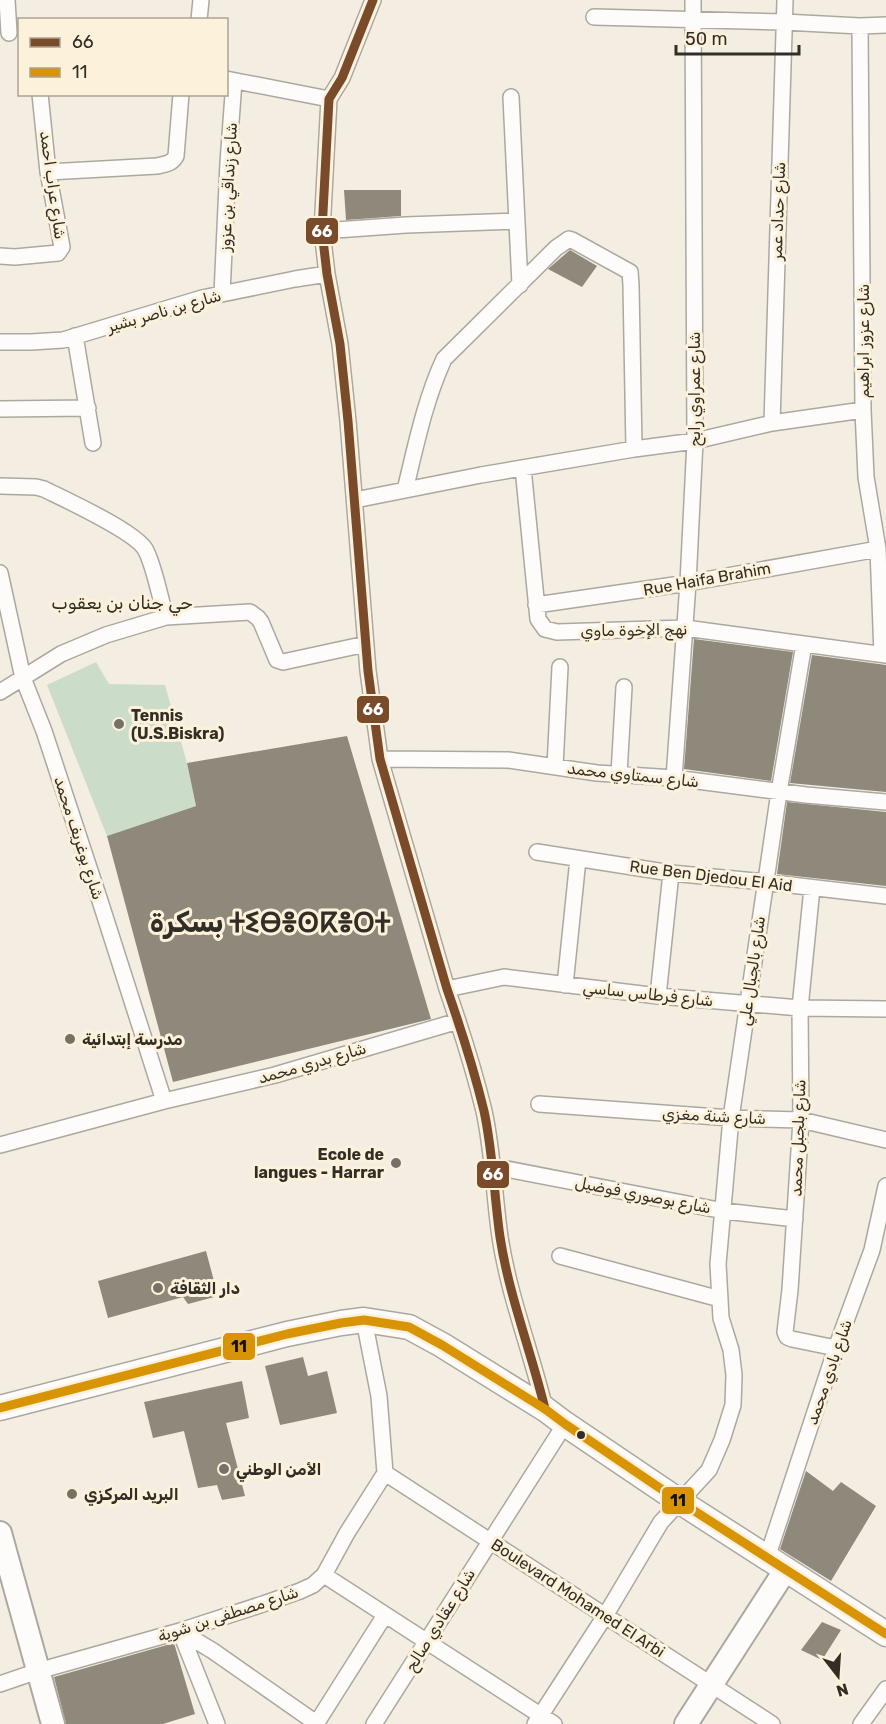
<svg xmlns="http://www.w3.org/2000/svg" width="886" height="1724" viewBox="0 0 886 1724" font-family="Rubik,'Noto Naskh Arabic','Noto Sans Tifinagh',sans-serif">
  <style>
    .green { fill: #cbddc8 }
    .building { fill: #8f897b }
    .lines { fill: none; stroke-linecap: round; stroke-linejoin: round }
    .street-casing { stroke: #aca89f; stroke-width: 18 }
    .secondary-casing { stroke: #aca89f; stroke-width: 26 }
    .primary-casing { stroke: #aca89f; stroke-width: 27 }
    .street { stroke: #fdfcfb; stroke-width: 15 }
    .secondary { stroke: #fdfcfb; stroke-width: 22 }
    .primary { stroke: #fdfcfb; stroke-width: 24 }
    .bus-1-casing { stroke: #fcf1da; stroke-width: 14 }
    .bus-2-casing { stroke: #fcf1da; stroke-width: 14 }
    .bus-1 { stroke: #7a4b2a; stroke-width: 9 }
    .bus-2 { stroke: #d99406; stroke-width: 9 }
    .poi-dot { fill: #767167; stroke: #fcf1da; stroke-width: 2 }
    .bus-dot { fill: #322e25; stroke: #fcf1da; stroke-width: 2 }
    .labels { text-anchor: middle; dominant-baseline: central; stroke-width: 6; stroke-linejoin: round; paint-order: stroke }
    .street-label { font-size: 16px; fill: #322e25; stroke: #fcf1da }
    .poi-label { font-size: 16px; font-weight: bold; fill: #322e25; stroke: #fcf1da; text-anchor: start }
    .neighbourhood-label { font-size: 18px; fill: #322e25; stroke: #fcf1da }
    .town-label { font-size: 28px; font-weight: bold; fill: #322e25; stroke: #fcf1da }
    .line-badge { stroke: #fcf1da; stroke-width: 2 }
    .badge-label { font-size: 16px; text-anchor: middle; font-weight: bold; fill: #fff }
    .pale-badge-label { font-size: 16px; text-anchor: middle; font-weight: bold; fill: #111 }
  </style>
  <rect width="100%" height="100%" fill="#f4eee2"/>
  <path class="green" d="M96 662 109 684 165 685 187 763 196 806 107 836 47 685Z"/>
  <path class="building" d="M344 190H401V216L346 220Z
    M570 250 597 266 582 287 548 269Z
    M694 639 793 652 771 781 684 769Z
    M812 655 886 665V792L790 783Z
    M347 736 431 1019 173 1082 107 836 196 806 187 763Z
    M787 802 886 812V886L777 874Z
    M206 1251 218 1296 188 1304 183 1297 108 1318 98 1281Z
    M303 1357 308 1376 327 1371 337 1413 280 1425 265 1366Z
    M242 1381 249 1418 226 1423 245 1496 222 1500 217 1485 198 1488 184 1431 153 1438 144 1402Z
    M806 1471 833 1491 841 1482 876 1506 831 1581 780 1549Z
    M822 1622 841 1630 822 1660 801 1650Z
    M174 1643 195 1714 163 1724H66L54 1677Z"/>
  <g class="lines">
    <defs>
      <path id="street" d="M7 0 9 33
        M373 0 342 78 329 99 322 231 327 274 340 344 348 421 368 671 380 759 447 989C461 1029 474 1070 484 1111 493 1152 494 1195 500 1237 509 1296 531 1351 545 1409
        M594 17 784 22 860 26 886 25
        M199 20 201 0
        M860 26 863 410 866 477 878 549 882 654
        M226 79 329 99
        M511 97 520 285
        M48 172 157 166C165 164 172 164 176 156L181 94
        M322 231 406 225 517 221
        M0 256 15 257 58 253 62 247 48 172 40 94
        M222 294 228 163 234 81
        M75 336 93 443
        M0 342H31L63 340 202 298 295 279 327 274
        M0 409 88 408
        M772 423 785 0
        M523 468 538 619 545 629 557 632 685 628 886 655
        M0 486 36 487 44 489C66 500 134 531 145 549 154 564 160 599 166 617
        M405 490C416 445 425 400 444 359L556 248 569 239 572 240 630 272 631 285 634 449
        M355 500 481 475 634 449 695 441 772 423 863 410
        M0 573 23 678 44 731 101 904 164 1101
        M536 605 688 583 878 549
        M0 692 61 654 106 635 166 617 250 612 258 618 261 622 277 660 283 662 366 644
        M380 759 508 760 597 773 674 778 806 795 886 802
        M555 767 560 667
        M619 774 624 687
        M674 778 688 583 695 441 693 0
        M537 852 671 873 765 882 886 896
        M812 888 800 1008 801 1120 790 1290 785 1332 787 1337 792 1339 836 1348
        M565 985 578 859
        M447 989 504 977 658 996 800 1008 886 1009
        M658 996 671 873
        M539 1104 731 1118 801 1120 886 1140
        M0 1145 164 1101 275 1075 458 1021
        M491 1166 724 1211 795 1219
        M560 1256 720 1299
        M385 1473 772 1724
        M767 1558 836 1348 872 1250 886 1186
        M324 1575 554 1724
        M180 1631 213 1651 316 1723
        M180 1631 217 1724
        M0 1684 38 1671 180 1631 263 1604 300 1591 313 1585 324 1575 347 1533 385 1473 379 1396 364 1320
        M316 1724 385 1615
        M374 1724 565 1424
        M535 1724 605 1616 661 1522 709 1470 722 1440 733 1405 734 1375 731 1350 721 1318 718 1264 731 1118 779 792 804 644
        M861 1724 886 1689"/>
      <path id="secondary" d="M0 1533 53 1724
        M686 1724 786 1569"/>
      <path id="primary" d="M0 1408 287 1334 341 1323 364 1320 409 1327 442 1345 545 1409 565 1424 679 1501 886 1634"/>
    </defs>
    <use href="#street" class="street-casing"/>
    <use href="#secondary" class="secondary-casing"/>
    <use href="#primary" class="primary-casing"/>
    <use href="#street" class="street"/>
    <use href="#secondary" class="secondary"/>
    <use href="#primary" class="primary"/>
    <defs>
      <path id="bus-1" d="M373 0 342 78 329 99 322 231 327 274 340 344 348 421 368 671 380 759 447 989C461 1029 474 1070 484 1111 493 1152 494 1195 500 1237 509 1296 531 1351 545 1409"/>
      <path id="bus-2" d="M0 1408 287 1334 341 1323 364 1320 409 1327 442 1345 545 1409 565 1424 679 1501 886 1634"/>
    </defs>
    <use href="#bus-1" class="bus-1-casing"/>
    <use href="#bus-2" class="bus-2-casing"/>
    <use href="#bus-1" class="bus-1"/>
    <use href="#bus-2" class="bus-2"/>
  </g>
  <g class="poi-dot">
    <circle cx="119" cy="724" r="6"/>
    <circle cx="70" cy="1039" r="6"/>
    <circle cx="396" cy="1163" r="6"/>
    <circle cx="158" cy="1288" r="6"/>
    <circle cx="224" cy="1469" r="6"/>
    <circle cx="72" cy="1494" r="6"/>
  </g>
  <circle class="bus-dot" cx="581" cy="1435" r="5"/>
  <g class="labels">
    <g class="street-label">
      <text transform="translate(53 185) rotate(82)">شارع عراب احمد</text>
      <text transform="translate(228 187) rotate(-87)">شارع زنداقي بن عزوز</text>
      <text transform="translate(778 211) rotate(-88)">شارع حداد عمر</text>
      <text transform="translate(164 311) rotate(-16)">شارع بن ناصر بشير</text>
      <text transform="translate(863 341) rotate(-90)">شارع عزوز ابراهيم</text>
      <text transform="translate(694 389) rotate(-90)">شارع عمراوي رابح</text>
      <text transform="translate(707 579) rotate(-10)">Rue Haifa Brahim</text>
      <text transform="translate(634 630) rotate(-1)">نهج الإخوة ماوي</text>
      <text transform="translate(633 775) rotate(6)">شارع سمتاوي محمد</text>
      <text transform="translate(79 838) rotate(72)">شارع بوغريف محمد</text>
      <text transform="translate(711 876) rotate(7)">Rue Ben Djedou El Aid</text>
      <text transform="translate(752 971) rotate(-82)">شارع بالجبال علي</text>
      <text transform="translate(648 994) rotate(6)">شارع فرطاس ساسي</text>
      <text transform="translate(312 1063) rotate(-16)">شارع بدري محمد</text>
      <text transform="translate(714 1116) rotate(3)">شارع شنة مغزي</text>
      <text transform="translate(798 1138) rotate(-88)">شارع بلجبل محمد</text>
      <text transform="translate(643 1195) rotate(11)">شارع بوصوري فوضيل</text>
      <text transform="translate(829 1372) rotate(-71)">شارع بادي محمد</text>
      <text transform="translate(578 1598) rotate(33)">Boulevard Mohamed El Arbi</text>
      <text transform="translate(228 1614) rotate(-18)">شارع مصطفى بن شوية</text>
      <text transform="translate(440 1620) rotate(-58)">شارع عقادي صالح</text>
    </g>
    <g class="poi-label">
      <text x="131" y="715">Tennis<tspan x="131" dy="18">(U.S.Biskra)</tspan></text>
      <text x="82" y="1039">مدرسة إبتدائية</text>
      <text x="384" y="1154" text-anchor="end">Ecole de<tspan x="384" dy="18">langues - Harrar</tspan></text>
      <text x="170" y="1288">دار الثقافة</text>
      <text x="236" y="1469">الأمن الوطني</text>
      <text x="84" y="1494">البريد المركزي</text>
    </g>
    <g class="neighbourhood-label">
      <text x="122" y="603">حي جنان بن يعقوب</text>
    </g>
    <g class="town-label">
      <text x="270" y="922">بسكرة ⵜⵉⴱⴻⵙⴽⴻⵔⵜ</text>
    </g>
  </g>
  <g class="line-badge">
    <rect x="305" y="217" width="34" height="28" rx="6" fill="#7a4b2a"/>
    <rect x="356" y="695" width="34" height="29" rx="6" fill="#7a4b2a"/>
    <rect x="476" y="1160" width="34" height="29" rx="6" fill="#7a4b2a"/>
    <rect x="222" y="1332" width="34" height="29" rx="6" fill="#d99406"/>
    <rect x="661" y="1486" width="34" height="29" rx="6" fill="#d99406"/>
  </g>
  <g class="badge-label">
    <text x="322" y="237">66</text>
    <text x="373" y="715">66</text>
    <text x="493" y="1180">66</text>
  </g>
  <g class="pale-badge-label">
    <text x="239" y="1352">11</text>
    <text x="678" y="1506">11</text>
  </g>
  <rect x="18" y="18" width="210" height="78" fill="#fcf1da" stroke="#aba392" stroke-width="1.5"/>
  <rect x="30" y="38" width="30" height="9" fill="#7a4b2a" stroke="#aba392" stroke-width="1.5"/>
  <text x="72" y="48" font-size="18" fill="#322e25">66</text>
  <rect x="30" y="68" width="30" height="9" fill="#d99406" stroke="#aba392" stroke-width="1.5"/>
  <text x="72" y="78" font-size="18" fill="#322e25">11</text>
  <g transform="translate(838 1676) rotate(163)" stroke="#fcf1da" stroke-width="4.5" paint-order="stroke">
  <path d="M0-4.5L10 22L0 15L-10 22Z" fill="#322e25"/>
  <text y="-9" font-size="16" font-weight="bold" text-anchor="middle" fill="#322e25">N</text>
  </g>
  <path d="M676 45v9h123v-9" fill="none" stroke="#322e25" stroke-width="3"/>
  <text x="685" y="45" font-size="18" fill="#322e25" stroke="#fcf1da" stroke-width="4.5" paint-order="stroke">50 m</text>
</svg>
